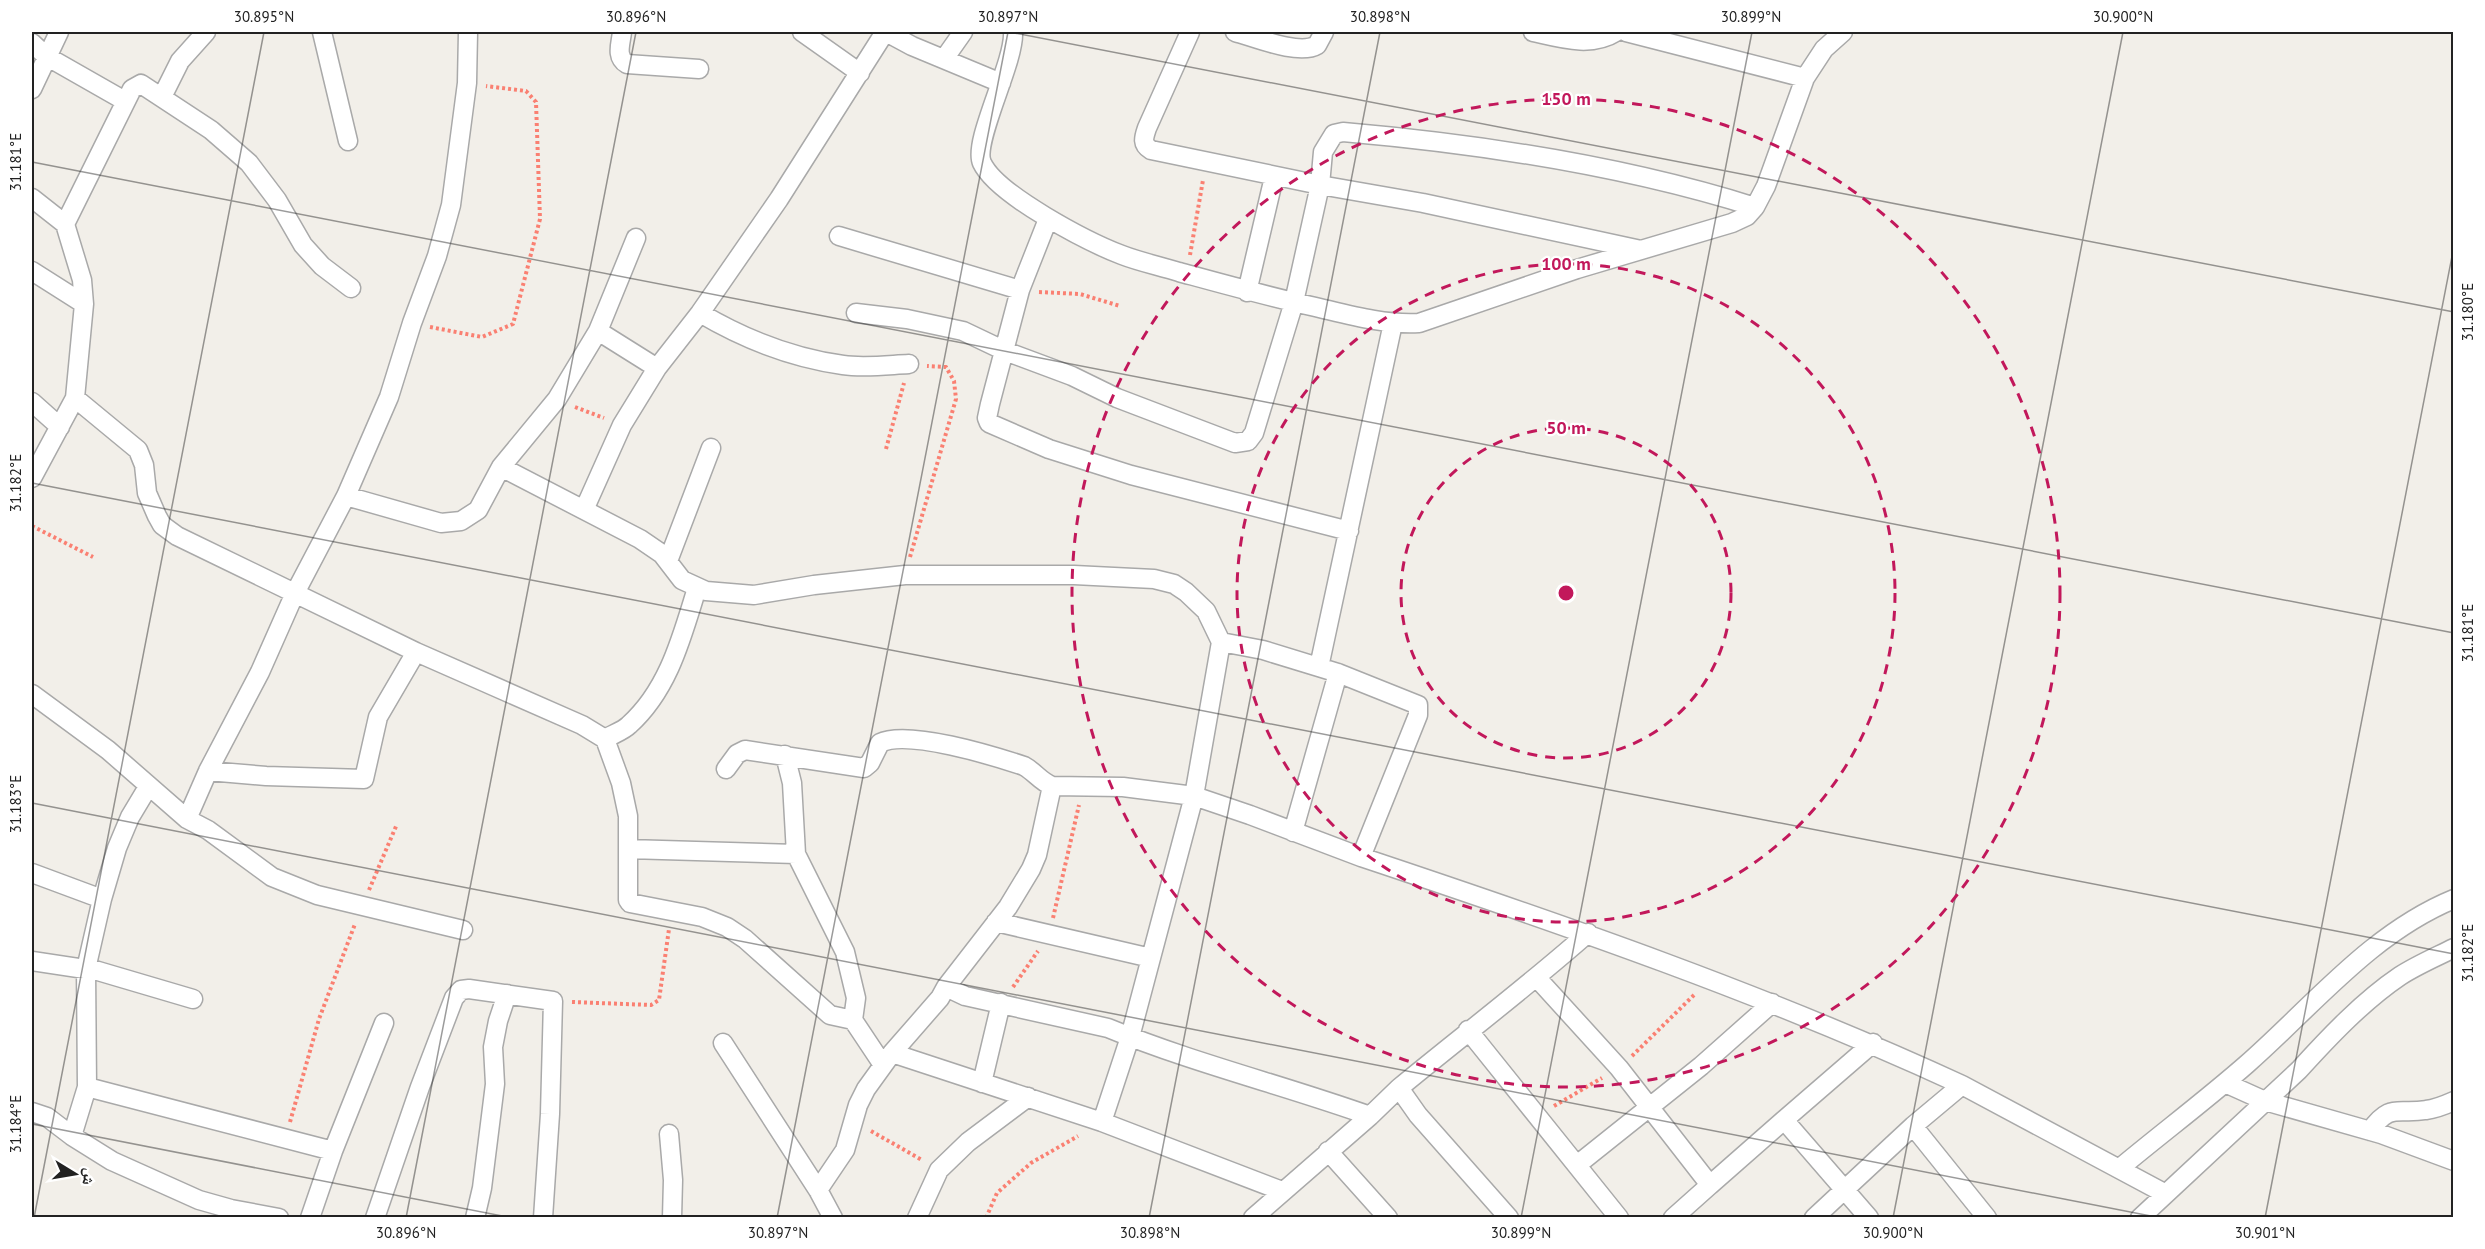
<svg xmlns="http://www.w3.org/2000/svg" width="2485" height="1249" viewBox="0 0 2485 1249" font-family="'PT Sans','Noto Naskh Arabic',sans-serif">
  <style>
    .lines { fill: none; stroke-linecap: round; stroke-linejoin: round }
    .minor-casing { stroke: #a9a9a9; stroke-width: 21 }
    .path { stroke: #fa8072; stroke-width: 4; stroke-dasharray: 3 3; stroke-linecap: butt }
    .minor { stroke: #fff; stroke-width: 18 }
    .ticks { fill: none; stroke: #222; stroke-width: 1.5; stroke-opacity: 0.45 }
    .ring { fill: none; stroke: #c2185b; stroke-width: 3; stroke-dasharray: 10 8 }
    .centre { fill: #c2185b; stroke: #fff; stroke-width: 3 }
    .ring-label { font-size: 18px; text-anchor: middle; font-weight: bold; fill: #c2185b; stroke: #fff; stroke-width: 4.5; stroke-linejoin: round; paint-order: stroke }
    .neatline { fill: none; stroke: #222; stroke-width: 2 }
    .ticks-label { font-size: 15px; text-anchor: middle; fill: #222 }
  </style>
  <rect width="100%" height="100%" fill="#f2efe9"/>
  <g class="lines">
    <defs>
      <path id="minor" d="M322 32 348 141
        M622 32C621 43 615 57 627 64L699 69
        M802 32 860 73
        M886 32 912 46 1001 83
        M1013 32C1015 62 972 142 982 163 997 195 1088 242 1122 255 1140 262 1160 266 1179 272 1223 284 1266 296 1311 306 1346 314 1382 325 1419 323L1577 269 1732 223 1747 216 1755 207
        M1235 32C1254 37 1299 56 1317 45L1324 32
        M1533 32C1560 38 1591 48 1616 32
        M1626 32 1805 78
        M32 43 46 56 125 101
        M944 59 963 32
        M32 89 59 32
        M162 97 180 61 206 32
        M32 198 65 224 82 280 84 304 75 398 32 478
        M1048 219 1020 290 990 404 987 418 989 423 1049 449 1131 475 1349 531
        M65 224 132 89 141 84 211 130 249 163 277 200 303 245 322 266 351 288
        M839 236 1020 290
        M1641 250 1423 203 1320 185 1323 152 1334 134 1343 132C1481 144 1622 165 1755 207L1766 186 1805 78 1824 49 1843 32
        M32 271 84 304
        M1247 292 1274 177
        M700 313C744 339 792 358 843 365 864 368 888 365 909 364
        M856 313 907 319 963 331 1005 351 1072 376 1117 398 1235 443 1248 441 1254 433 1294 302 1320 185 1151 150C1141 144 1144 137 1147 128L1190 32
        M598 331 657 368
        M75 398 138 450 144 465 147 493 157 516 162 525 177 536 416 652 582 725 605 739 621 783 628 816V900L630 903 702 917 727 927 745 939 830 1015 853 1020
        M32 402 60 427
        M501 467 640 539 662 554 682 580 706 591 754 595 814 585 905 575H1074L1154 579 1174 584 1186 592 1206 611 1221 642
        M346 496 441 523 461 521 478 510 501 467 557 399 598 331 636 238
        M584 510 622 425 657 368 700 313 779 199 885 32
        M668 561 711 448
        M1221 642 1263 650 1338 673 1418 705V715L1361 857 1250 815 1194 796Z
        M1319 667 1393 323
        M32 694 108 750 187 819 208 830 272 877 317 895 463 930
        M605 739C613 734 623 731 629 725 669 689 682 636 697 588
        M785 755 792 783 796 854 845 952 856 998 853 1020 883 1065
        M726 769 737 754 745 750 864 768 870 763 880 743C907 729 994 756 1024 766 1035 772 1040 781 1052 786
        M208 771 266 776 364 779 378 717 416 652
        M148 787 130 817 117 848 102 899 86 969 87 1087 72 1136 112 1161 199 1200 231 1209 279 1218
        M187 819 208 771 260 672 295 593 346 496 389 397 412 323 437 256 451 205 467 83 468 32
        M1293 832 1338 673
        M628 849 796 854
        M1361 857C1565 925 1767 995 1962 1085L1913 1126 1814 1218
        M32 873 102 899
        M996 922 1151 958
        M32 961 98 971 193 999
        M1537 978 1619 1068 1710 1185 1673 1218
        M1468 1030 1619 1218
        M723 1043 818 1190 833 1218
        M892 1053 1102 1122 1282 1191
        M982 1083 1001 1003
        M2225 1083 2265 1101 2381 1134 2454 1161
        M1962 1085 2164 1193
        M87 1087 333 1151
        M1399 1088C1462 1036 1527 987 1588 933
        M32 1112 47 1117 72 1136
        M1102 1122 1130 1037 1194 796 1123 787 1052 786 1037 855 1031 869 1008 907 946 987 965 996 1108 1028C1193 1063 1283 1085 1370 1116
        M1913 1126 1987 1218
        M2370 1131C2391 1102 2397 1115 2426 1110 2435 1109 2445 1105 2454 1101
        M669 1134 673 1180 672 1218
        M1328 1151 1388 1218
        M1577 1165 1701 1066 1772 1003
        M2120 1168C2162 1133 2206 1100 2247 1064 2313 1006 2371 933 2454 899
        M1710 1185 1784 1120
        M818 1190 845 1150 858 1105 866 1089 892 1053 940 998 946 987
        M310 1218 333 1151 384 1023
        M375 1218 420 1087 454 998 461 990 469 989 553 1001 550 1114 543 1218
        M475 1218 482 1188 495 1084 493 1047 498 1021 507 994
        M917 1218 939 1170 968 1142 1028 1097
        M1253 1218 1370 1116 1399 1088 1418 1115 1509 1218
        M1869 1218 1784 1120 1873 1043
        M2140 1218 2299 1070C2329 1037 2363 1001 2400 976 2417 965 2436 957 2454 948"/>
    </defs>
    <use href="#minor" class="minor-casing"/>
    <path class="path" d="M1190 255 1203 180
      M1039 292 1080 294 1120 306
      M430 327 482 337 513 324 540 219 536 102 526 91 486 86
      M575 407 604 418
      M886 449 904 383
      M32 526 93 557
      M910 557 956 399 954 381 946 367 927 366
      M369 890 397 824
      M1053 918 1079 805
      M1013 987 1038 951
      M572 1002 651 1005 659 1000 669 929
      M1632 1056 1695 994
      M1554 1106 1602 1078
      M290 1122 319 1019 355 924
      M871 1131 922 1160
      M986 1218 997 1193 1031 1163 1078 1136"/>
    <use href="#minor" class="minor"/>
  </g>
  <path class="ticks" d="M1009 32 2454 312M32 162 2454 633M32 483 2454 954M32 803 2161 1218M32 1124 512 1218M34 1218 264 32M406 1218 636 32M777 1218 1008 32M1149 1218 1380 32M1521 1218 1752 32M1893 1218 2123 32M2265 1218 2454 246"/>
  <g class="ring">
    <circle cx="1566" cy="593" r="165"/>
    <circle cx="1566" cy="593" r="329"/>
    <circle cx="1566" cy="593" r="494"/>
  </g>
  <circle cx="1566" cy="593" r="9" class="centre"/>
  <g class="ring-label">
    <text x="1566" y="105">150 m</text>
    <text x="1566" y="270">100 m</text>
    <text x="1566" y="434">50 m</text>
  </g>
  <rect width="2485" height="1249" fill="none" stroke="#ffffff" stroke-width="66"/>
  <g transform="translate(75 1174) rotate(101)" stroke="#ffffff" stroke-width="4.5" paint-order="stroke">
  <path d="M0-4.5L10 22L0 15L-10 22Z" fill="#222222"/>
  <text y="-9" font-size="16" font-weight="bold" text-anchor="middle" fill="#222222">ش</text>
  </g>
  <rect x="33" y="33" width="2419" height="1183" class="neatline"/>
  <g class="ticks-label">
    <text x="264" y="22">30.895°N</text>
    <text x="636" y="22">30.896°N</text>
    <text x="1008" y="22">30.897°N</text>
    <text x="1380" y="22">30.898°N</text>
    <text x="1751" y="22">30.899°N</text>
    <text x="2123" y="22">30.900°N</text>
    <text transform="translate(16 162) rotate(-90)" y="5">31.181°E</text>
    <text transform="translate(2468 312) rotate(-90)" y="5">31.180°E</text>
    <text transform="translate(16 483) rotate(-90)" y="5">31.182°E</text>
    <text transform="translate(2468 633) rotate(-90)" y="5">31.181°E</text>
    <text transform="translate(16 804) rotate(-90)" y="5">31.183°E</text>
    <text transform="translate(2468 953) rotate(-90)" y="5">31.182°E</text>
    <text transform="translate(16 1124) rotate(-90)" y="5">31.184°E</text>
    <text x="406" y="1238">30.896°N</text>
    <text x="778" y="1238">30.897°N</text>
    <text x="1150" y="1238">30.898°N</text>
    <text x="1521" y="1238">30.899°N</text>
    <text x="1893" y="1238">30.900°N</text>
    <text x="2265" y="1238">30.901°N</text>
  </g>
</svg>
